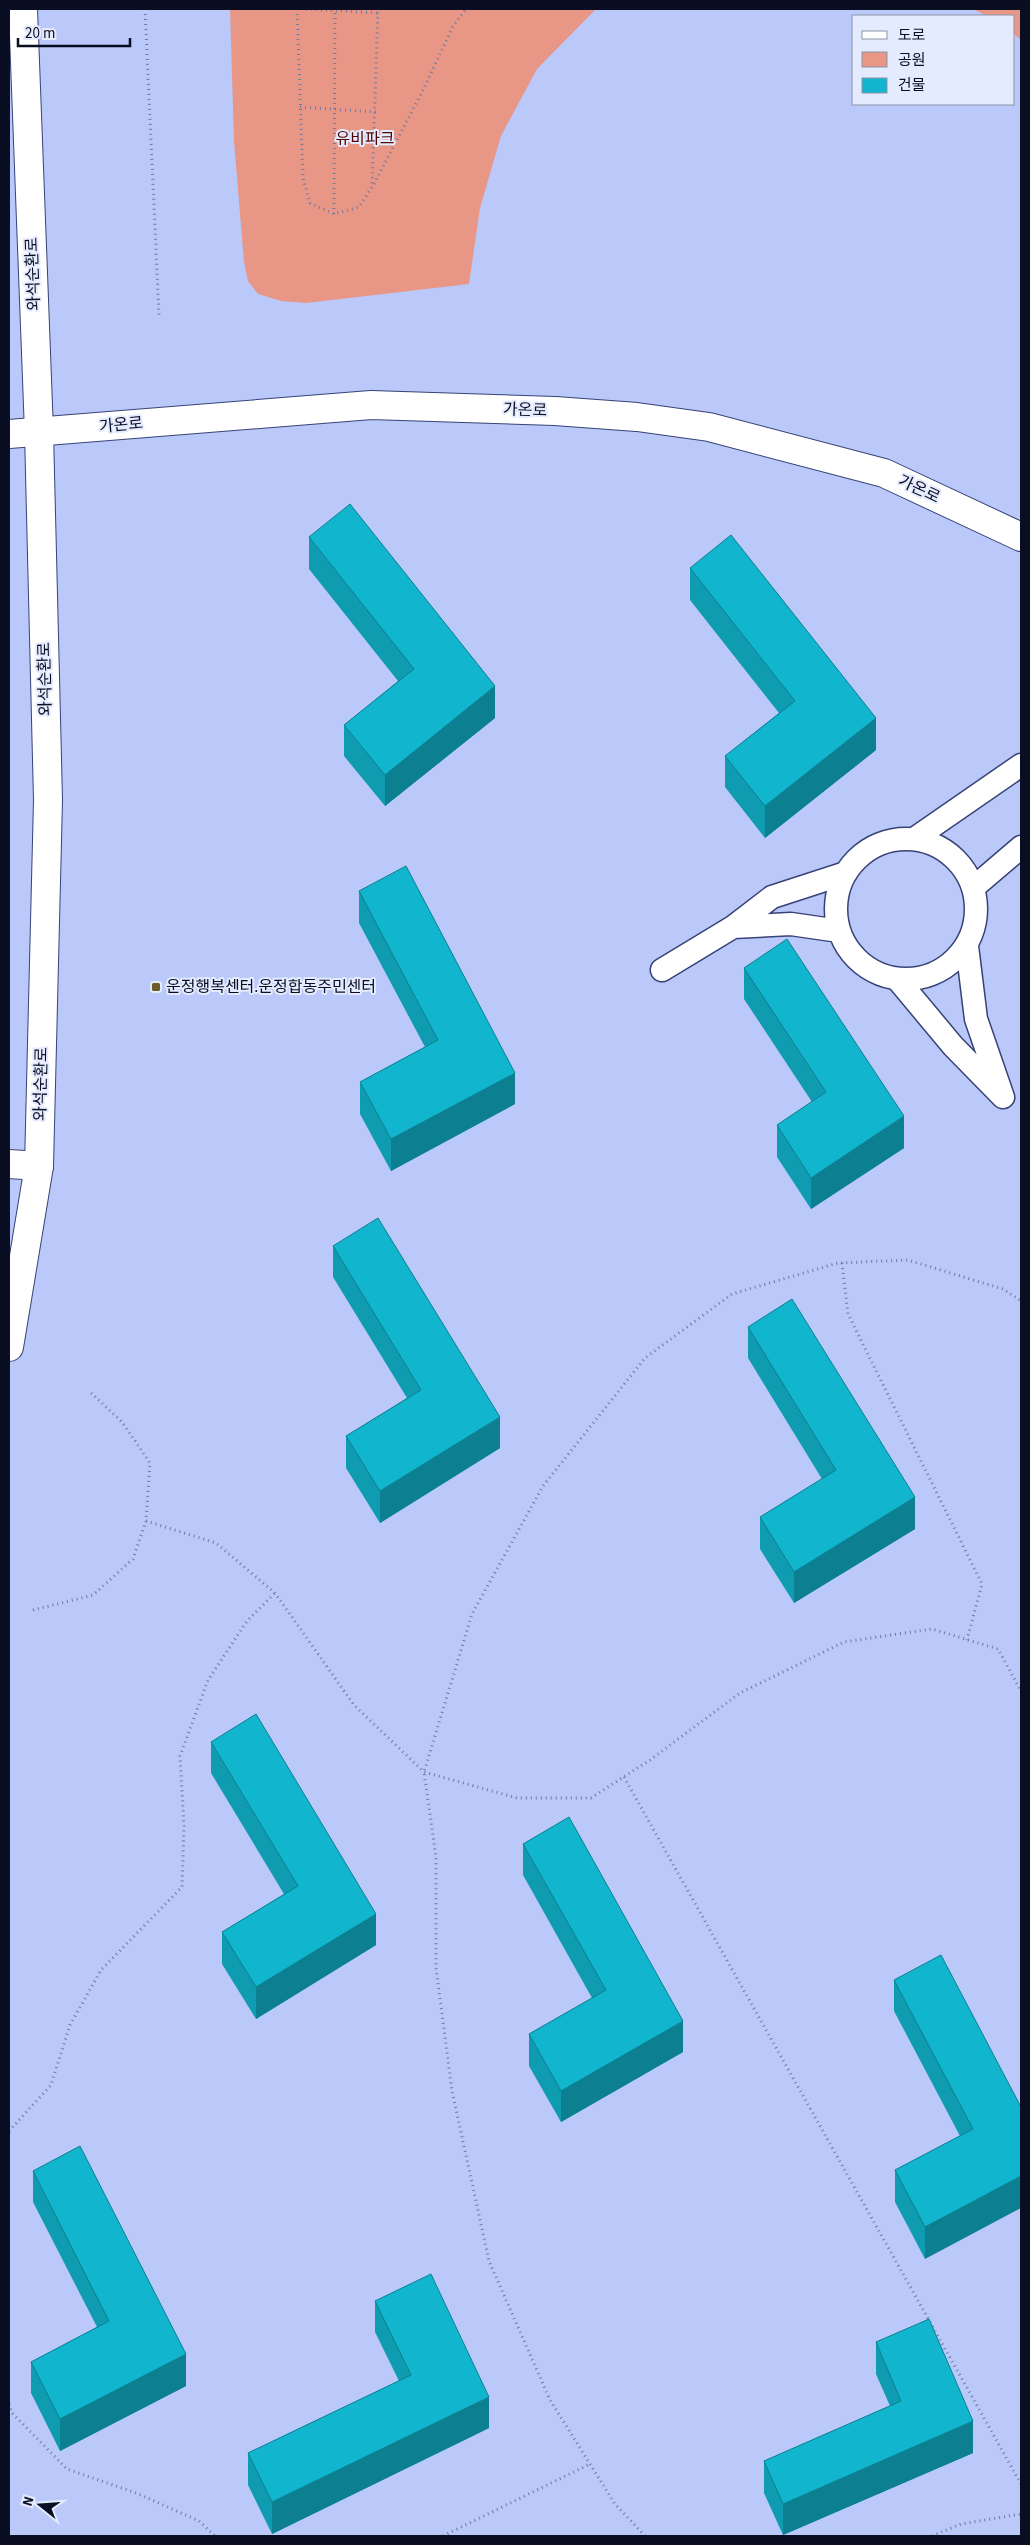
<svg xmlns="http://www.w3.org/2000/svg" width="1030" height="2545" viewBox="0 0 1030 2545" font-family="'Source Sans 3','Noto Sans KR',sans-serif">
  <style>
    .park { fill: #e89685 }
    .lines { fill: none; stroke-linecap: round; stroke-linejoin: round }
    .service-casing { stroke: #374376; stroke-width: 25 }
    .minor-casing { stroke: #374376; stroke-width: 30 }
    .tertiary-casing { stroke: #374376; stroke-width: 30 }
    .path { stroke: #6f7a9f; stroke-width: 3; stroke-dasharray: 1 4; stroke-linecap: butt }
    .service { stroke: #fff; stroke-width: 22 }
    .minor { stroke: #fff; stroke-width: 28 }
    .tertiary { stroke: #fff; stroke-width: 28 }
    .wall { fill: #0f9cb1 }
    .shaded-wall { fill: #0c7f90 }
    .building { fill: #11b5ce; stroke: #0c7f90 }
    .poi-dot { fill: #6d5d2b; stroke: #e5ebfe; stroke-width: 2 }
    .labels { text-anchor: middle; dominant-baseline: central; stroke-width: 4; stroke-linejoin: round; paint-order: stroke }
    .park-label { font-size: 16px; fill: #520500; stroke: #e5ebfe }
    .street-label { font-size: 16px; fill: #0a0e23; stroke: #e5ebfe }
    .poi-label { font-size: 16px; fill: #0a0e23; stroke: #e5ebfe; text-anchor: start }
  </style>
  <rect width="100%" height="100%" fill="#bac9fa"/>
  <path class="park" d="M230 9H596L537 69 501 136 480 208 469 284 306 303 281 301 258 294 248 281 244 262 234 141Z
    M973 9H1021V40L1014 34V16H987Z"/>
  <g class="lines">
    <defs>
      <path id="service" d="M836 909a70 70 0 1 1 140 0a70 70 0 1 1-140 0Z
        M914 839 1021 765
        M973 888 1021 847
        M839 931 791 924 733 927 772 897 846 873
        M662 970 733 927
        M898 980 953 1046 1003 1097 976 1019 967 946"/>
      <path id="minor" d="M9 434 371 405 555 411 637 417 709 427 884 473 1021 537
        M9 1164 39 1166"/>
      <path id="tertiary" d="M9 1347 39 1166 48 800 39 432 23 9"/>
    </defs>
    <use href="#service" class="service-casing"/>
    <use href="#minor" class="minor-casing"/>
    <use href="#tertiary" class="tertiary-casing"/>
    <path class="path" d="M145 9 159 315
      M297 9 303 178 310 203 334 214 359 207 372 187 378 9
      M306 9 378 13
      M300 107 376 112
      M374 184 424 88 453 26 466 9
      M334 214 335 9
      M842 1263 848 1314 982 1584 967 1640
      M146 1521 216 1543 275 1593 354 1705 424 1772 517 1798H591L650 1760 740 1693 844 1642 932 1629 998 1649 1021 1691
      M33 1610 93 1595 133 1559 146 1521 150 1463 122 1422 89 1391
      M624 1777 1021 2484
      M9 2131 51 2085 70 2025 101 1970 182 1887 184 1826 180 1756 208 1680 247 1621 275 1593
      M9 2404 12 2413 67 2469 136 2493 199 2521 215 2536
      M443 2536 590 2464
      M645 2536 615 2504 550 2400 489 2261 452 2091 436 1968V1857L424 1772 472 1614 543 1486 645 1358 732 1294 838 1263 908 1260 1003 1289 1021 1301
      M932 2536 961 2524 1021 2514"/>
    <use href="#service" class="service"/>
    <use href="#minor" class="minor"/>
    <use href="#tertiary" class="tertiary"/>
  </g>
  <path class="wall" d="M309 537 495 718 385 806 344 756V725L398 681 309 569Z
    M690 568 876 750 765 838 725 787V756L779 713 690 600Z
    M359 891 515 1104 391 1171 360 1114V1082L425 1047 359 923Z
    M744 968 904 1148 811 1209 777 1157V1125L812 1102 744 999Z
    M333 1246 500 1448 380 1523 346 1468V1436L407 1398 333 1277Z
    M748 1327 915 1529 794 1603 760 1549V1517L822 1479 748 1358Z
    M211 1742 376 1945 256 2019 222 1964V1932L284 1894 211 1773Z
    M523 1844 683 2052 561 2122 529 2066V2034L592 1998 523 1875Z
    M894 1980 1021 2107 925 2259 895 2202V2170L960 2136 894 2011Z
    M33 2171 186 2386 60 2451 31 2393V2362L97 2327 33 2202Z
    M375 2301 489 2428 272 2534 248 2485V2453L399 2381 375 2332Z
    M876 2342 973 2453 783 2535 764 2493V2461L890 2406 876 2374Z"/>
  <path class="shaded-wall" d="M495 686V718L385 806V775Z
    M876 718V750L765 838V806Z
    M515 1073V1104L391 1171V1139Z
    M904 1116V1148L811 1209V1178Z
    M500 1417V1448L380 1523V1491Z
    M915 1497V1529L794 1603V1572Z
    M376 1914V1945L256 2019V1987Z
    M683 2021V2052L561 2122V2091Z
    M1021 2176V2208L925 2259V2227Z
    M186 2354V2386L60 2451V2419Z
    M489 2397V2428L272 2534V2502Z
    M973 2421V2453L783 2535V2504Z"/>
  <path class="building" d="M350 504 495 686 385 775 344 725 414 669 309 537Z
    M731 535 876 718 765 806 725 756 795 701 690 568Z
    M406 866 515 1073 391 1139 360 1082 438 1040 359 891Z
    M787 939 904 1116 811 1178 777 1125 826 1092 744 968Z
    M378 1218 500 1417 380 1491 346 1436 421 1390 333 1246Z
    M792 1299 915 1497 794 1572 760 1517 836 1470 748 1327Z
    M256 1714 376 1914 256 1987 222 1932 298 1886 211 1742Z
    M569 1817 683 2021 561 2091 529 2034 606 1990 523 1844Z
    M941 1955 1021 2107V2176L925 2227 895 2170 973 2129 894 1980Z
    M80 2146 186 2354 60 2419 31 2362 109 2321 33 2171Z
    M431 2274 489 2397 272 2502 248 2453 411 2375 375 2301Z
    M929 2319 973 2421 783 2504 764 2461 901 2401 876 2342Z"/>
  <rect class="poi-dot" x="151" y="982" width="10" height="10" rx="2.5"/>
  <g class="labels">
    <g class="park-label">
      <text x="365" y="139">유비파크</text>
    </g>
    <g class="street-label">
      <text transform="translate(33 274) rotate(-92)">와석순환로</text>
      <text transform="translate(525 410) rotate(2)">가온로</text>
      <text transform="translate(121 425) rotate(-5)">가온로</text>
      <text transform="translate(919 489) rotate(25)">가온로</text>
      <text transform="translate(45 679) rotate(-91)">와석순환로</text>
      <text transform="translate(41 1084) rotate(-89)">와석순환로</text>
    </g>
    <g class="poi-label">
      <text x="166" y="987">운정행복센터.운정합동주민센터</text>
    </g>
  </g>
  <rect width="1030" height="2545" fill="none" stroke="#0a0e23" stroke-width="20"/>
  <rect x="852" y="15" width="162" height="90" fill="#e5ebfe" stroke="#8d93a6"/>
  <rect x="862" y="31" width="25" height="8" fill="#ffffff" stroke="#8d93a6"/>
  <text x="898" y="40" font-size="15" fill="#0a0e23">도로</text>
  <rect x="862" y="52" width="25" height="15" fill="#e89685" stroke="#8d93a6"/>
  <text x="898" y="65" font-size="15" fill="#0a0e23">공원</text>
  <rect x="862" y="78" width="25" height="15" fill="#11b5ce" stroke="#8d93a6"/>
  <text x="898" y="90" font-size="15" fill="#0a0e23">건물</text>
  <g transform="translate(40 2505) rotate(287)" stroke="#e5ebfe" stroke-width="4" paint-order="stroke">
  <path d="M0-4L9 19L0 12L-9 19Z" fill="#0a0e23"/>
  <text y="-8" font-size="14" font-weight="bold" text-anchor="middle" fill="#0a0e23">N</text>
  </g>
  <path d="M18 38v8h112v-8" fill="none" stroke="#0a0e23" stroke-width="2.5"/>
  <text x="25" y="38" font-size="15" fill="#0a0e23" stroke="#e5ebfe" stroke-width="4" paint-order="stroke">20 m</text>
</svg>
